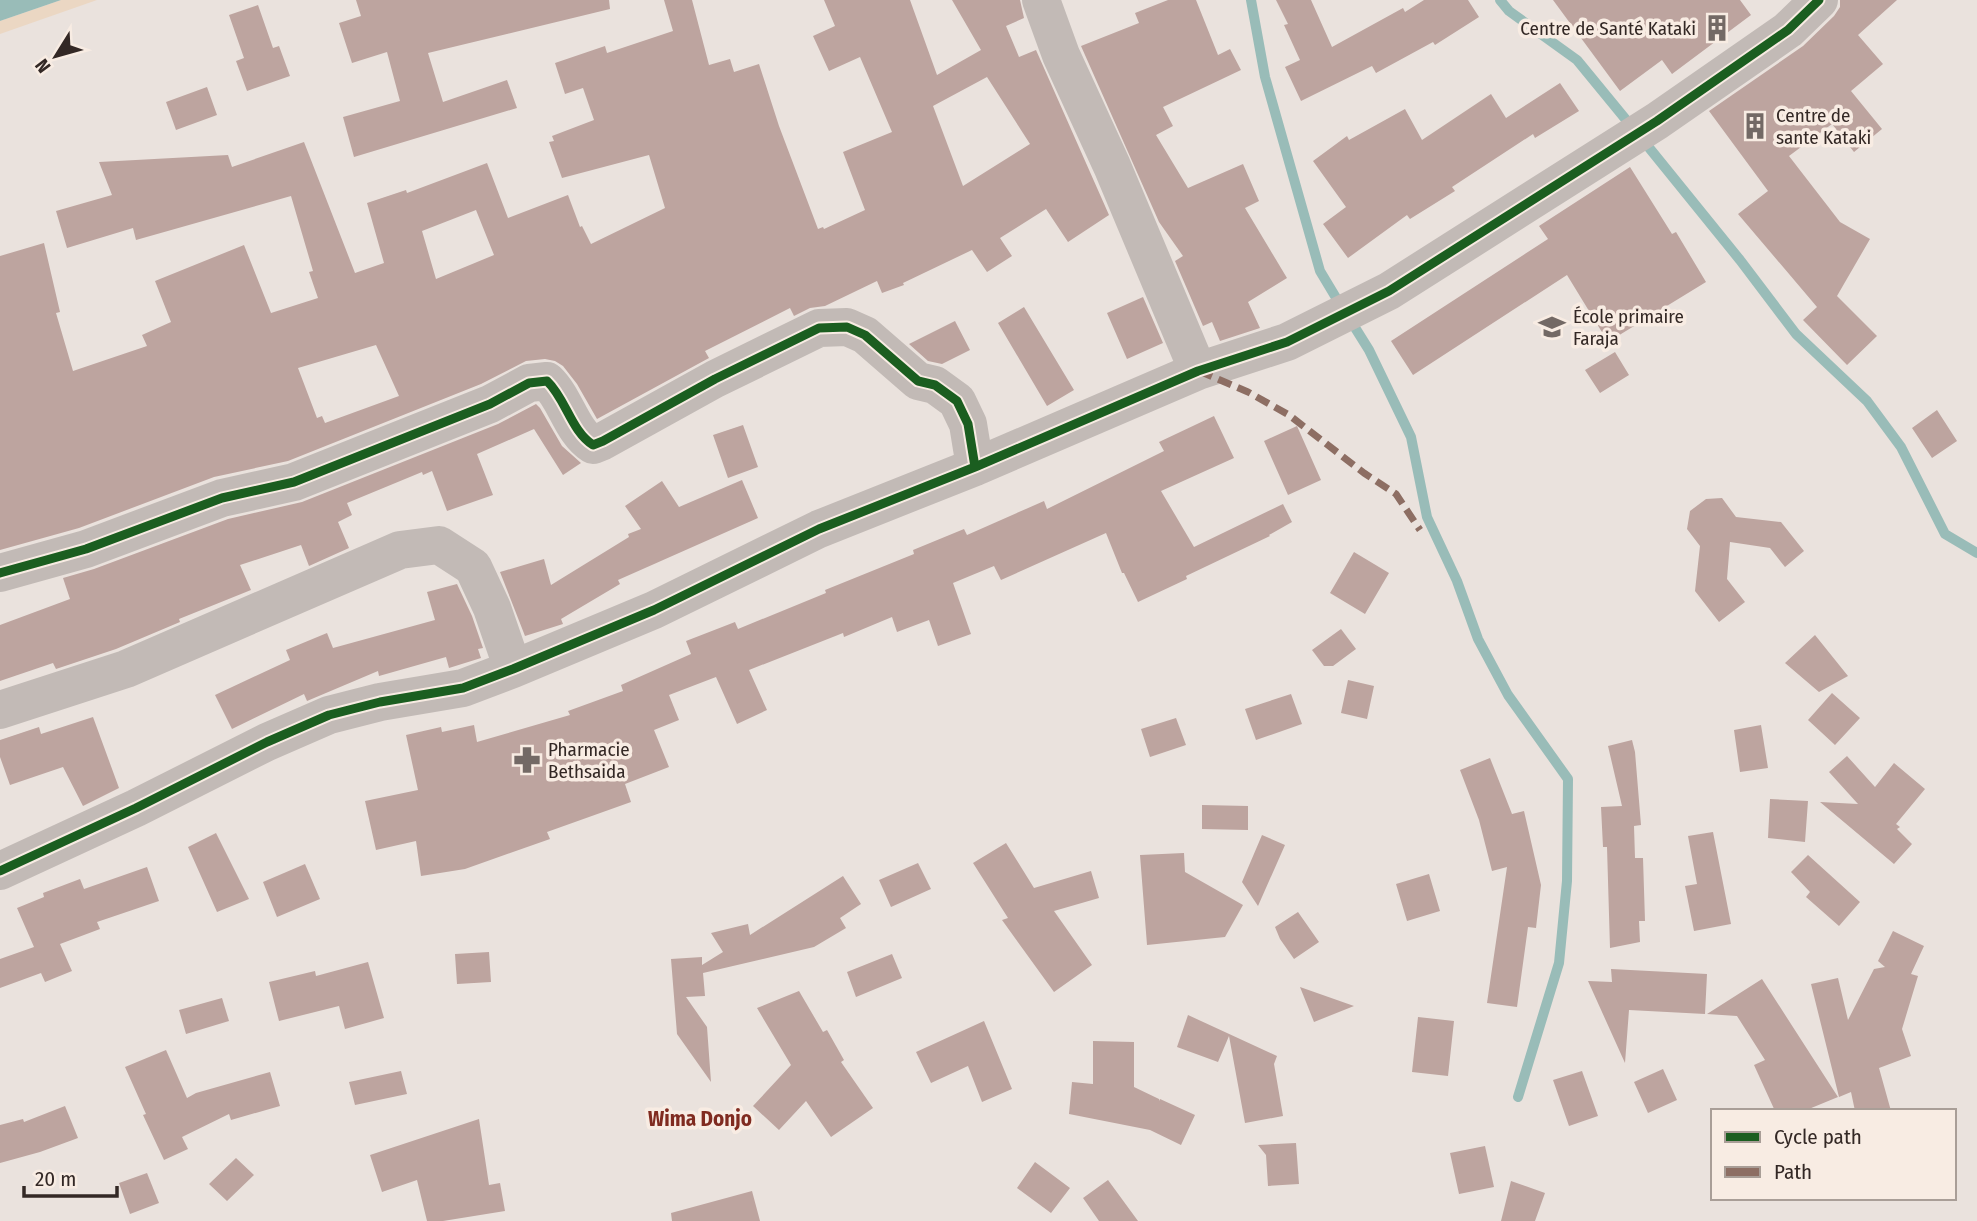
<svg xmlns="http://www.w3.org/2000/svg" width="1977" height="1221" viewBox="0 0 1977 1221" font-family="'Fira Sans Condensed',sans-serif">
  <style>
    .sand { fill: #ebd7c3 }
    .water { fill: #99bcb8 }
    .lines { fill: none; stroke-linecap: round; stroke-linejoin: round }
    .stream { stroke: #99bcb8; stroke-width: 10 }
    .building { fill: #bda49f; fill-rule: evenodd }
    .minor { stroke: #c2bab6; stroke-width: 38 }
    .quiet { stroke: #8d6e63; stroke-width: 7; stroke-dasharray: 14 7; stroke-linecap: butt }
    .cycleway-casing { stroke: #f8ece3; stroke-width: 13 }
    .cycleway { stroke: #1b5e20; stroke-width: 9 }
    .labels { text-anchor: middle; dominant-baseline: central; stroke-width: 7; stroke-linejoin: round; paint-order: stroke }
    .poi-label { font-size: 19px; fill: #332825; stroke: #f8ece3; text-anchor: start }
    .neighbourhood-label { font-size: 21px; font-weight: bold; fill: #802b20; stroke: #f8ece3 }
  </style>
  <rect width="100%" height="100%" fill="#eae2dd"/>
  <path class="sand" d="M61 0H97L0 34V21Z"/>
  <path class="water" d="M0 0H61L0 21Z"/>
  <g class="lines">
    <path class="stream" d="M1251 0 1265 77 1320 271 1341 306
      M1500 0 1509 11 1577 60 1632 127
      M1642 139 1740 260 1796 334 1867 401 1901 447 1945 534 1977 553
      M1349 318 1369 350 1411 437 1427 517 1457 581 1478 639 1508 695 1568 779 1567 881 1559 963 1518 1097"/>
  </g>
  <path class="building" d="M356 0H609L610 9 428 53 443 102 507 80 517 108 354 157 343 117 400 101 387 52 352 63 339 23 361 16Z
    M664 0H692L709 65 730 59 734 72 759 64 779 126 818 229 823 227 824 229 865 210 843 152 892 132 860 57 829 71 813 36 835 26 824 0H910L937 75 981 50 952 0H1020L1024 18 1006 26 1019 57 1036 50 1109 215 1068 242 1046 209 1000 238 1012 256 987 272 972 250 903 283 904 285 882 293 877 281 825 306 810 308 794 316 790 308 705 351 709 358 597 419 577 384 563 366 555 361 545 359 526 361 481 384 288 461 214 477 79 528 0 550V256L44 243 60 312 56 313 73 371 147 346 142 335 171 322 155 281 244 245 271 313 318 298 309 272 313 271 291 196 136 240 133 228 67 248 56 211 112 195 99 162 228 155 232 167 304 142 355 273 384 263 367 203 406 190 407 193 487 163 508 218 568 195 580 227 582 226 591 244 665 208 649 155 562 178 549 142 554 141 552 136 594 120 583 88 565 94 555 63 605 46 607 53 673 31ZM987 77 1030 144 963 186 933 106ZM476 210 494 255 436 279 422 231ZM376 345 399 396 325 423 322 416 317 418 298 368Z
    M1168 0H1196L1218 55 1230 49 1241 70 1163 107 1173 126 1156 135 1188 188 1243 164 1259 201 1245 208 1287 278 1248 302 1260 328 1220 341 1212 322 1203 326 1175 261 1183 256 1159 222 1081 46 1139 23 1135 13Z
    M1276 0H1311L1332 47 1403 8 1405 12 1424 0H1468L1479 17 1435 45 1433 42 1376 73 1372 66 1301 101 1285 67 1300 60 1284 25 1288 24Z
    M1553 0H1740L1751 15 1672 74 1662 60 1620 91Z
    M1840 0H1897L1858 35 1883 64 1851 91 1882 129 1854 152 1832 124 1789 156 1840 222 1870 239 1837 296 1877 336 1847 365 1803 320 1817 307 1738 214 1768 191 1709 111 1803 46 1834 16 1840 7Z
    M258 5 273 48 279 46 290 76 247 91 236 61 244 58 229 15Z
    M1560 83 1579 111 1535 138 1533 134 1452 187 1455 191 1410 219 1407 215 1348 258 1323 224 1346 207 1313 161 1347 136 1349 140 1405 109 1422 140 1491 94 1506 118Z
    M207 87 217 115 176 130 166 102Z
    M1630 167 1672 234 1676 232 1706 282 1608 342 1567 275 1413 375 1391 341 1548 239 1539 226Z
    M1143 297 1163 343 1127 359 1107 313Z
    M1024 307 1074 390 1047 406 998 323Z
    M955 321 970 350 942 364 928 361 909 344Z
    M1615 352 1629 375 1600 393 1585 370Z
    M536 404 540 408 562 446 581 463 563 475 534 429 477 454 493 495 447 511 432 471 423 475 422 472 347 503 352 515 338 522 349 548 309 566 301 545 240 565 251 590 179 619 180 622 116 649 56 669 53 663 0 681V625L70 599 63 578 94 569 228 519 302 502 498 424Z
    M1937 410 1957 441 1932 458 1912 428Z
    M1214 416 1234 458 1161 491 1194 547 1283 504 1292 522 1269 535 1270 536 1186 576 1187 579 1138 602 1124 573H1122L1106 533 1001 580 994 566 953 583 971 634 938 646 929 620 897 632 892 617 844 637 843 633 749 670 767 710 737 724 716 677 669 695 679 720 654 730 669 767 625 784 631 802 547 832 550 839 465 869 421 876 416 841 376 850 365 801 418 790 406 735 441 727 442 732 474 725 477 742 570 715 568 711 623 691 621 685 691 654 686 641 735 622 738 629 826 593 825 590 914 554 913 550 964 529 967 535 1044 501 1047 509 1164 451 1159 442Z
    M743 425 758 467 728 478 713 435Z
    M1297 426 1321 480 1288 495 1264 441Z
    M742 480 758 518 618 580 620 584 561 619 563 624 525 636 500 572 544 559 551 585 629 537 628 534 641 529 625 506 662 481 679 507Z
    M1722 498 1736 517 1781 522 1804 551 1785 567 1770 548 1730 542 1727 579 1745 602 1719 622 1695 591 1700 546 1687 529 1690 511 1706 499Z
    M1354 552 1389 573 1365 614 1330 593Z
    M457 584 472 616 483 648 478 649 481 658 449 668 446 657 379 676 378 671 307 701 304 694 232 729 215 695 290 660 286 650 327 633 333 648 435 620 427 592Z
    M1341 629 1356 649 1333 666H1324L1312 650Z
    M1815 635 1848 676 1819 692 1785 663Z
    M1348 680 1374 686 1367 719 1341 713Z
    M1832 693 1860 718 1835 745 1808 720Z
    M1291 694 1302 724 1256 740 1245 709Z
    M93 717 119 788 83 806 63 767 10 785 0 757V740L39 727 41 734Z
    M1176 718 1186 745 1150 757 1141 729Z
    M1761 725 1768 768 1740 772 1734 730Z
    M1632 740 1635 752 1641 825 1634 826 1635 858H1643L1645 921H1639L1640 942 1610 948 1607 847H1603L1601 807 1622 806 1608 746Z
    M1847 756 1875 787 1894 763 1925 789 1896 824 1900 827 1897 829 1912 844 1894 864 1820 802 1858 804 1829 772Z
    M1490 758 1512 814 1524 811 1541 885 1536 928 1528 927 1517 1007 1487 1003 1507 867 1492 871 1479 820 1460 770Z
    M1770 799 1808 801 1805 842 1768 838Z
    M1202 805 1248 806V830L1202 829Z
    M1713 832 1731 924 1694 931 1685 886 1697 884 1688 836Z
    M216 833 249 899 217 912 188 847Z
    M1262 835 1285 845 1258 906 1242 882Z
    M1006 843 1034 888 1091 871 1099 898 1054 911 1092 965 1054 992 1002 920 1008 918 973 863Z
    M1184 853 1185 872 1243 905 1225 937 1147 945 1140 855Z
    M1808 855 1860 902 1839 926 1806 897 1810 892 1791 872Z
    M918 863 931 889 891 907 879 880Z
    M305 864 320 899 277 917 263 882Z
    M147 867 159 901 97 922 100 929 60 944 72 971 45 982 41 973 0 988V959L34 947 17 908 44 897 43 893 80 879 84 889Z
    M1429 874 1440 911 1407 921 1396 884Z
    M843 876 861 904 840 918 846 928 814 947 703 973 705 996 686 997 707 1027 711 1082 677 1034 671 959 702 957V965L723 952 711 933 748 924 750 935Z
    M1298 912 1319 942 1294 959 1280 939 1275 927Z
    M1893 931 1924 946 1911 974 1918 976 1902 1029 1911 1056 1879 1068 1891 1111H1855L1851 1092 1839 1097 1811 984 1838 978 1848 1020 1874 969 1885 967 1878 961Z
    M489 952 491 982 457 984 455 954Z
    M892 954 902 978 856 997 847 972Z
    M368 962 384 1018 345 1029 339 1006 279 1021 269 982 315 971 316 976Z
    M1611 969 1707 974 1705 1014 1629 1010 1625 1063 1588 981 1612 982Z
    M1762 979 1771 993 1838 1097 1804 1111H1775L1754 1065 1765 1060 1737 1016 1707 1014Z
    M1300 987 1354 1006 1314 1022Z
    M799 991 823 1032 827 1030 844 1060 841 1062 873 1108 831 1137 806 1101 779 1130 753 1106 791 1065 757 1008Z
    M222 998 229 1021 186 1034 179 1010Z
    M1188 1015 1277 1056 1274 1064 1283 1116 1245 1123 1229 1036 1218 1062 1177 1047Z
    M1418 1017 1454 1021 1448 1076 1412 1072Z
    M984 1021 1012 1089 982 1102 968 1066 931 1083 916 1052Z
    M1093 1041 1134 1042V1087L1159 1099V1101L1160 1099 1195 1115 1181 1145 1150 1130 1069 1114 1072 1082 1093 1084Z
    M166 1050 187 1098 196 1093 270 1072 280 1106 231 1120 229 1114 182 1137 188 1149 164 1160 143 1115 146 1114 125 1067Z
    M1663 1069 1677 1100 1648 1113 1634 1082Z
    M401 1071 407 1094 355 1105 349 1082Z
    M1582 1071 1598 1116 1569 1126 1553 1080Z
    M65 1106 78 1138 40 1152 0 1163V1125L23 1119 24 1122Z
    M479 1119 489 1185 500 1183 505 1211 443 1221H427L417 1180 382 1192 370 1155Z
    M1296 1143 1299 1184 1268 1186 1266 1155 1258 1145Z
    M1485 1146 1494 1187 1459 1194 1450 1153Z
    M236 1158 254 1175 227 1201 209 1184Z
    M1035 1162 1070 1188 1051 1213 1017 1188Z
    M147 1173 159 1203 130 1214 119 1183Z
    M1108 1180 1138 1221H1099L1083 1198Z
    M1511 1181 1545 1193 1535 1221H1501Z
    M752 1191 760 1221H672L671 1213Z"/>
  <g class="lines">
    <path class="minor" d="M1041 0 1061 55 1112 166 1198 371
      M0 573 86 549 222 498 294 482 490 404 529 383 547 381C566 399 571 431 593 445L603 441 715 379 819 328 847 327 865 335 918 381 935 385 957 401 968 424 975 467
      M0 710 126 669 400 550 439 545 473 567 492 608 513 669
      M0 871 136 808 267 742 329 715 380 702 463 688 513 669 654 610 819 529 975 467 1198 371 1287 342 1389 291 1657 121 1788 30 1819 0"/>
    <path class="quiet" d="M1199 371 1248 392 1289 415 1364 473 1396 494 1420 530"/>
    <defs>
      <path id="cycleway" d="M0 573 86 549 222 498 294 482 490 404 529 383 547 381C566 399 571 431 593 445L603 441 715 379 819 328 847 327 865 335 918 381 935 385 957 401 968 424 975 467
        M0 871 136 808 267 742 329 715 380 702 463 688 513 669 654 610 819 529 975 467 1198 371 1287 342 1389 291 1657 121 1788 30 1819 0"/>
    </defs>
    <use href="#cycleway" class="cycleway-casing"/>
    <use href="#cycleway" class="cycleway"/>
  </g>
  <defs>
    <symbol id="building-bare" viewBox="-9 -9 18 18"><path d="M-4-6H4V6H1V3H-1V6H-4ZM-2.5-4.3h1.7v1.8h-1.7ZM.8-4.3h1.7v1.8H.8ZM-2.5-1h1.7V.8h-1.7ZM.8-1h1.7V.8H.8Z" fill="#736965" stroke="#f8ece3" stroke-width="2.5" paint-order="stroke"/></symbol>
    <symbol id="school-bare" viewBox="-9 -9 18 18"><path d="M0-5L7-2L0 1L-7-2ZM-4 1L0 2.5L4 1V4Q0 6-4 4Z" fill="#736965" stroke="#f8ece3" stroke-width="2.5" paint-order="stroke"/></symbol>
    <symbol id="pharmacy-bare" viewBox="-9 -9 18 18"><path d="M-2-6h4v4h4v4h-4v4h-4v-4h-4v-4h4Z" fill="#736965" stroke="#f8ece3" stroke-width="2.5" paint-order="stroke"/></symbol>
  </defs>
  <g fill-rule="evenodd">
    <use href="#building-bare" x="1698" y="9" width="38" height="38"/>
    <use href="#building-bare" x="1736" y="107" width="38" height="38"/>
    <use href="#school-bare" x="1533" y="308" width="38" height="38"/>
    <use href="#pharmacy-bare" x="508" y="741" width="38" height="38"/>
  </g>
  <g class="labels">
    <g class="poi-label">
      <text x="1696" y="28" text-anchor="end">Centre de Santé Kataki</text>
      <text x="1776" y="115">Centre de<tspan x="1776" dy="22">sante Kataki</tspan></text>
      <text x="1573" y="316">École primaire<tspan x="1573" dy="22">Faraja</tspan></text>
      <text x="548" y="749">Pharmacie<tspan x="548" dy="22">Bethsaida</tspan></text>
    </g>
    <g class="neighbourhood-label">
      <text x="700" y="1119">Wima Donjo</text>
    </g>
  </g>
  <rect x="1711" y="1109" width="245" height="91" fill="#f8ece3" stroke="#a99e97" stroke-width="2"/>
  <rect x="1725" y="1132" width="35" height="10" fill="#1b5e20" stroke="#a99e97" stroke-width="2"/>
  <text x="1774" y="1144" font-size="21" fill="#332825">Cycle path</text>
  <rect x="1725" y="1167" width="35" height="10" fill="#8d6e63" stroke="#a99e97" stroke-width="2"/>
  <text x="1774" y="1179" font-size="21" fill="#332825">Path</text>
  <g transform="translate(56 56) rotate(233)" stroke="#f8ece3" stroke-width="5" paint-order="stroke">
  <path d="M0-5L12 26L0 18L-12 26Z" fill="#332825"/>
  <text y="-10" font-size="19" font-weight="bold" text-anchor="middle" fill="#332825">N</text>
  </g>
  <path d="M24 1186v10h93v-10" fill="none" stroke="#332825" stroke-width="3.5"/>
  <text x="35" y="1186" font-size="21" fill="#332825" stroke="#f8ece3" stroke-width="5" paint-order="stroke">20 m</text>
</svg>
